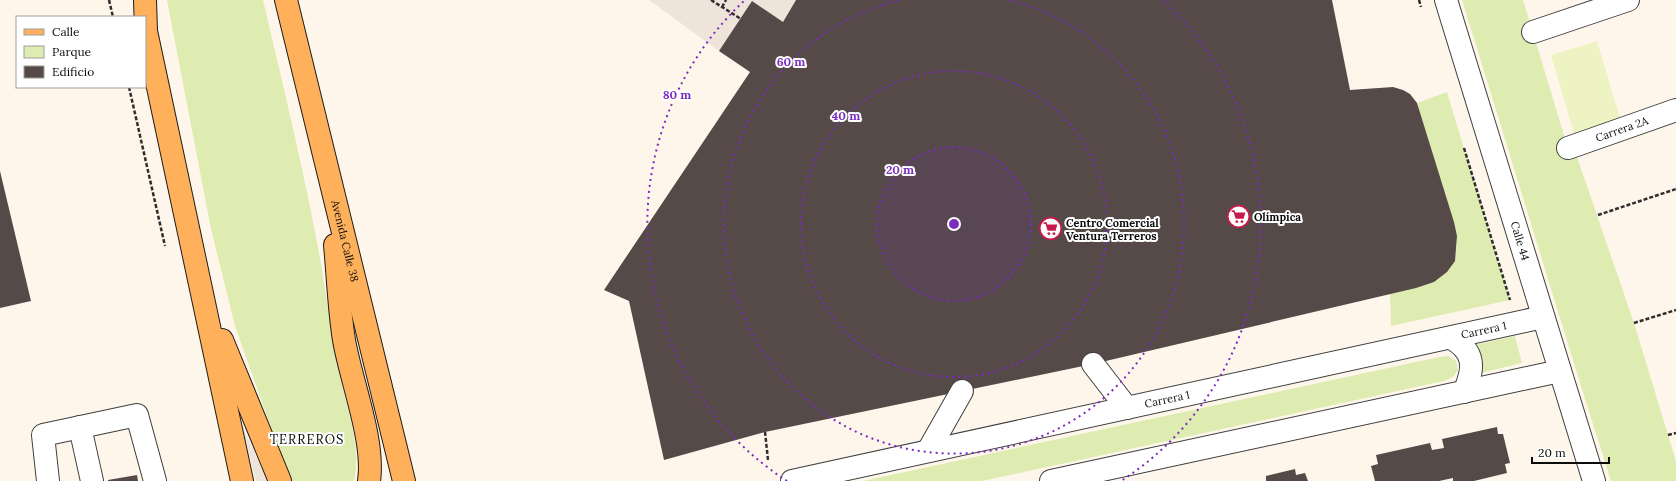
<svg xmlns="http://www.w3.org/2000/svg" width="1676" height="481" viewBox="0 0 1676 481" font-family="Lora,serif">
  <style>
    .green { fill: #deecb1 }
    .pitch { fill: #eef3c4 }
    .plaza { fill: #efe4da }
    .building { fill: #554a47 }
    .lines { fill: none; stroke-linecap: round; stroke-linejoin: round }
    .minor-casing { stroke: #3f3f3f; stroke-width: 24 }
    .major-casing { stroke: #1d1d1d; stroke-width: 24 }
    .path { stroke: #2e2e2e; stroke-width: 2.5; stroke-dasharray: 4 2; stroke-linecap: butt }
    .minor { stroke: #fff; stroke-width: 22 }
    .major { stroke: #ffb05b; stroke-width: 22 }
    .ring { fill: none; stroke: #7b2cbf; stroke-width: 2; stroke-dasharray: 2 4 }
    .labels { text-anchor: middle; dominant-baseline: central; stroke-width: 4; stroke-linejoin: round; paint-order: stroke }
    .street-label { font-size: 11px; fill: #0c0c0c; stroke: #fff }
    .poi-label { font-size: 11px; font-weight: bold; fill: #0c0c0c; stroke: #fff; text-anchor: start }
    .quarter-label { font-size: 13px; letter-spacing: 1px; fill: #0c0c0c; stroke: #fff }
    .centre { fill: #7b2cbf; stroke: #fff; stroke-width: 2 }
    .ring-label { font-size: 12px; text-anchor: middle; font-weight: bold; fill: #7b2cbf; stroke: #fff; stroke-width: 4; stroke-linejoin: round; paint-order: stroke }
  </style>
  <rect width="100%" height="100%" fill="#fff6eb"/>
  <path class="green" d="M167 0H263C283 85 304 171 320 258 326 292 330 327 337 362 343 398 363 446 354 481H291L284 464 235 326 211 229Z
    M1462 0H1523L1568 148 1577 157 1634 323 1676 461V481H1611C1560 321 1512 160 1462 0Z
    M1447 92 1510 300 1391 326 1390 293C1435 281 1466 280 1454 222L1417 103Z
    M1515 336 1522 363 1481 373 1483 359 1475 345Z
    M1449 356 1456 361 1458 370 1453 377 1444 381 982 481H863L1439 357Z"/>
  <path class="pitch" d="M1597 41 1621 121 1574 134 1551 55Z"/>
  <path class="plaza" d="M649 0H796L783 22 741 19 719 51Z
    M242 426 268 481H256Z"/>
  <path class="building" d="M796 0H1332L1350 90 1393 87 1403 90 1410 94 1417 103 1454 222 1457 236 1455 261 1447 272 1434 282 1416 288 1093 364 765 432 664 460 629 301 604 290 750 72 719 51 752 1 783 22Z
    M0 171 31 301 0 308Z
    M1497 427 1498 434H1503L1510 463 1505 464 1507 473 1474 481H1453V478L1439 481H1375L1371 466 1378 464 1376 455 1430 443 1432 450 1444 448 1442 439Z
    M1295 469 1296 475 1305 473 1308 481H1266V476Z
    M137 475 138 481H108V480Z"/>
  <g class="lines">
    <defs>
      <g id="minor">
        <path id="s1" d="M1446 0 1594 481"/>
        <path d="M1533 32 1628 0"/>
        <path id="s2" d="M1568 148 1676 110"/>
        <path d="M1451 338C1475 351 1475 368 1464 392"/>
        <path d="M1093 364 1127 408"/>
        <path d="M80 427 92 481"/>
        <path d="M928 451 962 391"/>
        <path d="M48 481 43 435 137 415 155 481"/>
        <path id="s3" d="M792 481 1543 317"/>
        <path d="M1051 481 1560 371"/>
      </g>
      <g id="major">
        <path d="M145 0 146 31 242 481"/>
        <path id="s4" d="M286 0 404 481"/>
        <path d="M335 245C338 276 339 309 344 340 351 381 375 441 369 481"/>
        <path d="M222 340 280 481"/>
      </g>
    </defs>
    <use href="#minor" class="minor-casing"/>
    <use href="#major" class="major-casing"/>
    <path class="path" d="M109 0 113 17
      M711 0 741 19
      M1419 0 1421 7
      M722 7 726 0
      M129 87 165 246
      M1464 148 1510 300
      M1598 215 1676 189
      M1634 323 1676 310
      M765 432 768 460
      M1668 435 1676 433"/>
    <use href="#minor" class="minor"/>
    <use href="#major" class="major"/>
  </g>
  <circle cx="954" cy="224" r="77" fill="#7b2cbf" fill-opacity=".12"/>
  <g class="ring">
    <circle cx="954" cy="224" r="77"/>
    <circle cx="954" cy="224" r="153"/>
    <path d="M1008 0A230 230 0 1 1 900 0"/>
    <path d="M787 481A306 306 0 0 1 745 0M1163 0A306 306 0 0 1 1121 481"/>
  </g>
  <defs>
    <symbol id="supermarket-ring" viewBox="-11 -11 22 22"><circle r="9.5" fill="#fff" stroke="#c7194b" stroke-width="1.5"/><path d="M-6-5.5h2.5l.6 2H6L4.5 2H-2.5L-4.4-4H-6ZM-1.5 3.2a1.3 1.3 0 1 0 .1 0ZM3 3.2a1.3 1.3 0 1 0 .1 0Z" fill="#c7194b"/></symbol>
  </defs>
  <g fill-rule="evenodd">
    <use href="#supermarket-ring" x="1226" y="204" width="25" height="25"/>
    <use href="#supermarket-ring" x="1038" y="216" width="25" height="25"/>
  </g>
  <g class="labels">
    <g class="street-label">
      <text stroke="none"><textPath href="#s2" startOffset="57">Carrera 2A</textPath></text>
      <text stroke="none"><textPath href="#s4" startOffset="248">Avenida Calle 38</textPath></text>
      <text stroke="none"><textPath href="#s1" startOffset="252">Calle 44</textPath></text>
      <text stroke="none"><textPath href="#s3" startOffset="708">Carrera 1</textPath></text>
      <text stroke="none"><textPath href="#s3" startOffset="384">Carrera 1</textPath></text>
    </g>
    <g class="poi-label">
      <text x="1254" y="217">Olímpica</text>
      <text x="1066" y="223">Centro Comercial<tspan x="1066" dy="13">Ventura Terreros</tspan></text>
    </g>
    <g class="quarter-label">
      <text x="307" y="439">TERREROS</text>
    </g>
  </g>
  <circle cx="954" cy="224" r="6" class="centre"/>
  <g class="ring-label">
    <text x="791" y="66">60 m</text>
    <text x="677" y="99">80 m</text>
    <text x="846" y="120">40 m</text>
    <text x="900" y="174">20 m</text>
  </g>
  <rect x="16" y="16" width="130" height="72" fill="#ffffff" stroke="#9e9e9e"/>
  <rect x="24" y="29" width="20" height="6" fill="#ffb05b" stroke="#9e9e9e"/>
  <text x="52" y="36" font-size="12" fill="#0c0c0c">Calle</text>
  <rect x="24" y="46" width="20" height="12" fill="#deecb1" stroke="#9e9e9e"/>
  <text x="52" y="56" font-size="12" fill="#0c0c0c">Parque</text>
  <rect x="24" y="66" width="20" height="12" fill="#554a47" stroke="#9e9e9e"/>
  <text x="52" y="76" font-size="12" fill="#0c0c0c">Edificio</text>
  <path d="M1532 457v6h77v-6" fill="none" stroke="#0c0c0c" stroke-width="2"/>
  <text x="1538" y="457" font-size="12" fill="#0c0c0c" stroke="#ffffff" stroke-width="3" paint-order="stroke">20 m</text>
</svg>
